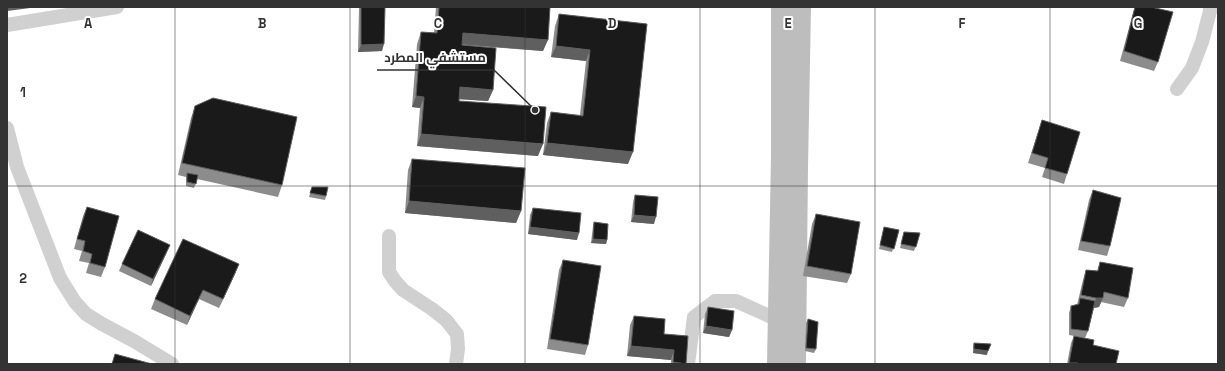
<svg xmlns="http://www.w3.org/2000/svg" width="1225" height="371" viewBox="0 0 1225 371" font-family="'Space Grotesk',Cairo,sans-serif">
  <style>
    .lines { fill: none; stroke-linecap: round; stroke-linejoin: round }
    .street { stroke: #d0d0d0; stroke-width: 14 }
    .secondary { stroke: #bdbdbd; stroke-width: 20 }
    .wall { fill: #8c8c8c }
    .shaded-wall { fill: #5f5f5f }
    .building { fill: #1a1a1a; stroke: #5f5f5f }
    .grid { fill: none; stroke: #333; stroke-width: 1; stroke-opacity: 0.55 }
    .grid-label { font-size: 13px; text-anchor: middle; font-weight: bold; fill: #333; stroke: #fff; stroke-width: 4; stroke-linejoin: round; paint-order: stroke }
    .leader { fill: none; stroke: #333; stroke-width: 1.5 }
    .callout-dot { fill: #333; stroke: #fff; stroke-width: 1.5 }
    .callout-label { font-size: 13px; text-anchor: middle; font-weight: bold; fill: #333; stroke: #fff; stroke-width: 4; stroke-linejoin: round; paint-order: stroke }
  </style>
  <rect width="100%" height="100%" fill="#fff"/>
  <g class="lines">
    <path class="street" d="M7 25 117 7
      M1177 89 1192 68 1202 42 1210 11V7
      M7 128 17 167 60 278 75 302 86 314 102 324 134 341 172 364
      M389 236V272L395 281 403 290 432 309 446 320 457 334 458 349 456 364
      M688 364 694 317 715 301H736L778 320"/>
    <path class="secondary" d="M777 364 781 157V7
      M796 364 798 167 801 7"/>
  </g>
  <path class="wall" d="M359 7H385L382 51 358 52 359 9Z
    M436 7H550L543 51 462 45 493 90 488 101 459 99V101L538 156 417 146 420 108 412 107 417 44 421 32 434 33Z
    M1135 7H1151L1158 62 1154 71 1120 61 1133 13Z
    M559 14 647 24 628 164 543 155 547 123 551 112 580 115 586 61 551 57 555 26Z
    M195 106 282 185 278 197 197 179 194 188 186 186V177L178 175 191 118Z
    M1042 120 1067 174 1064 184 1042 177 1045 168 1028 163Z
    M412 159 521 211 516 223 405 213 408 170Z
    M312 187 326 196 325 200 309 197Z
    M1093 190 1110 246 1107 256 1078 250 1089 200Z
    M635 195 654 224 631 222 633 202Z
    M87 207 105 267 101 277 86 273 89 263 79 261 82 251 74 249 83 216Z
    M533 208 577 240 528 234 530 215Z
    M816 214 851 274 847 283 803 276 812 224Z
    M594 222 607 240 606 244 591 243 593 226Z
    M884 227 899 230 892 252 879 249Z
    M904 232 920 233 914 251 900 248Z
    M167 252 151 286 119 271 122 264Z
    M563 260 588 345 585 355 547 349 559 270Z
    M1100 262 1128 298 1124 307 1101 302 1099 307 1094 308 1088 331 1085 338 1069 335V313L1071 306 1077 305 1083 280 1086 270 1097 271Z
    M239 264 235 274 219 308 199 299 187 325 151 309 155 299Z
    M708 307 732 330 729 337 703 333 705 314Z
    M634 316 664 334 686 364H671V360L627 356 630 325Z
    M808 319 816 349 814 353 805 351 806 323Z
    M1074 336 1093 345 1116 364H1067L1071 343Z
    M974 343 987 355 973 353V346Z"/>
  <path class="shaded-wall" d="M8 7H38L7 11Z
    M463 33 548 40 543 51 459 44Z
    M384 44 382 51 358 52 361 45Z
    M556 46 590 50 586 61 551 57Z
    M460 87 493 90 488 101 456 99Z
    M416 96 424 97 420 108 412 107Z
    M421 134 543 144 538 156 417 146Z
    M547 143 633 152 628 164 543 155Z
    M409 201 521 211 516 223 405 213Z
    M634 215 656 217 654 224 631 222Z
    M530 227 579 233 577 240 528 234Z
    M593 239 607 240 606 244 591 243Z
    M170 245 167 252 151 286 153 279Z
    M239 264 235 274 219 308 223 299Z
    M203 290 199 299 187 325 190 316Z
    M1096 298H1103L1099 307 1093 308Z
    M706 326 732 330 729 337 703 333Z
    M631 346 674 350 671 360 627 356Z
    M974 349 988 351 987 355 973 353Z
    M673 362 686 364H673Z
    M1069 363H1078L1077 364H1069Z"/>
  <path class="building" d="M361 7H385L384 44 361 45Z
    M439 7H550L548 40 463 33 462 45 496 48 493 90 460 87 459 101 546 107 543 144 421 134 424 97 416 96 421 32 437 33Z
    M1135 7H1151L1173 12 1158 62 1124 51Z
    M559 14 647 24 633 152 547 143 551 112 583 116 590 50 556 46Z
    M213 98 297 117 282 185 182 163 195 106Z
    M1042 120 1080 132 1067 174 1045 168 1048 158 1032 153Z
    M412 159 525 168 521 211 409 201Z
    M187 173 198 175 196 184 187 182Z
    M312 187H328L326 196 310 193Z
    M1093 190 1121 198 1110 246 1081 241Z
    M635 195 658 197 656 217 634 215Z
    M87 207 119 216 105 267 90 263 92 254 83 251 85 241 77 239Z
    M533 208 581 213 579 233 530 227Z
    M816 214 860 222 851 274 807 266Z
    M594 222 608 224 607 240 593 239Z
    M884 227 899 230 894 249 880 245Z
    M138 230 170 245 153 279 122 264Z
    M904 232 920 233 916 247 901 244Z
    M183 239 239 264 223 299 203 290 190 316 155 299Z
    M563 260 601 266 588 345 550 339Z
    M1100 262 1133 268 1128 298 1104 292 1103 298H1096L1081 295 1086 270 1098 271Z
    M1080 298 1095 301 1088 331 1071 329V306L1079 304Z
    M708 307 734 311 732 330 706 326Z
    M634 316 665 319 664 334 688 336 686 364 673 362 674 350 631 346Z
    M808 319 818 322 816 349 806 348Z
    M1074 336 1094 340 1093 345 1119 351 1116 364H1077L1078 363H1069Z
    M974 343 991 344 988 351 974 349Z
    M115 354 152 364H112Z"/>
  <path class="grid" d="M175 7V364M350 7V364M525 7V364M700 7V364M875 7V364M1050 7V364M7 186H1218"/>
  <g class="grid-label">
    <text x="88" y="28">A</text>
    <text x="262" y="28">B</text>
    <text x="438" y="28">C</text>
    <text x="612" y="28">D</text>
    <text x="788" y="28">E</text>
    <text x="962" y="28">F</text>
    <text x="1138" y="28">G</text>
    <text x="23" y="97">1</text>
    <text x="23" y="283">2</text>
  </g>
  <path class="leader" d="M535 110L494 70H377"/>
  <circle class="callout-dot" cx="535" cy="110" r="4"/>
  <g class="callout-label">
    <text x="435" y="62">مستشفي المطرد</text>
  </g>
  <rect width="1225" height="371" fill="none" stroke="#333333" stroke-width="16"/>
</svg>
